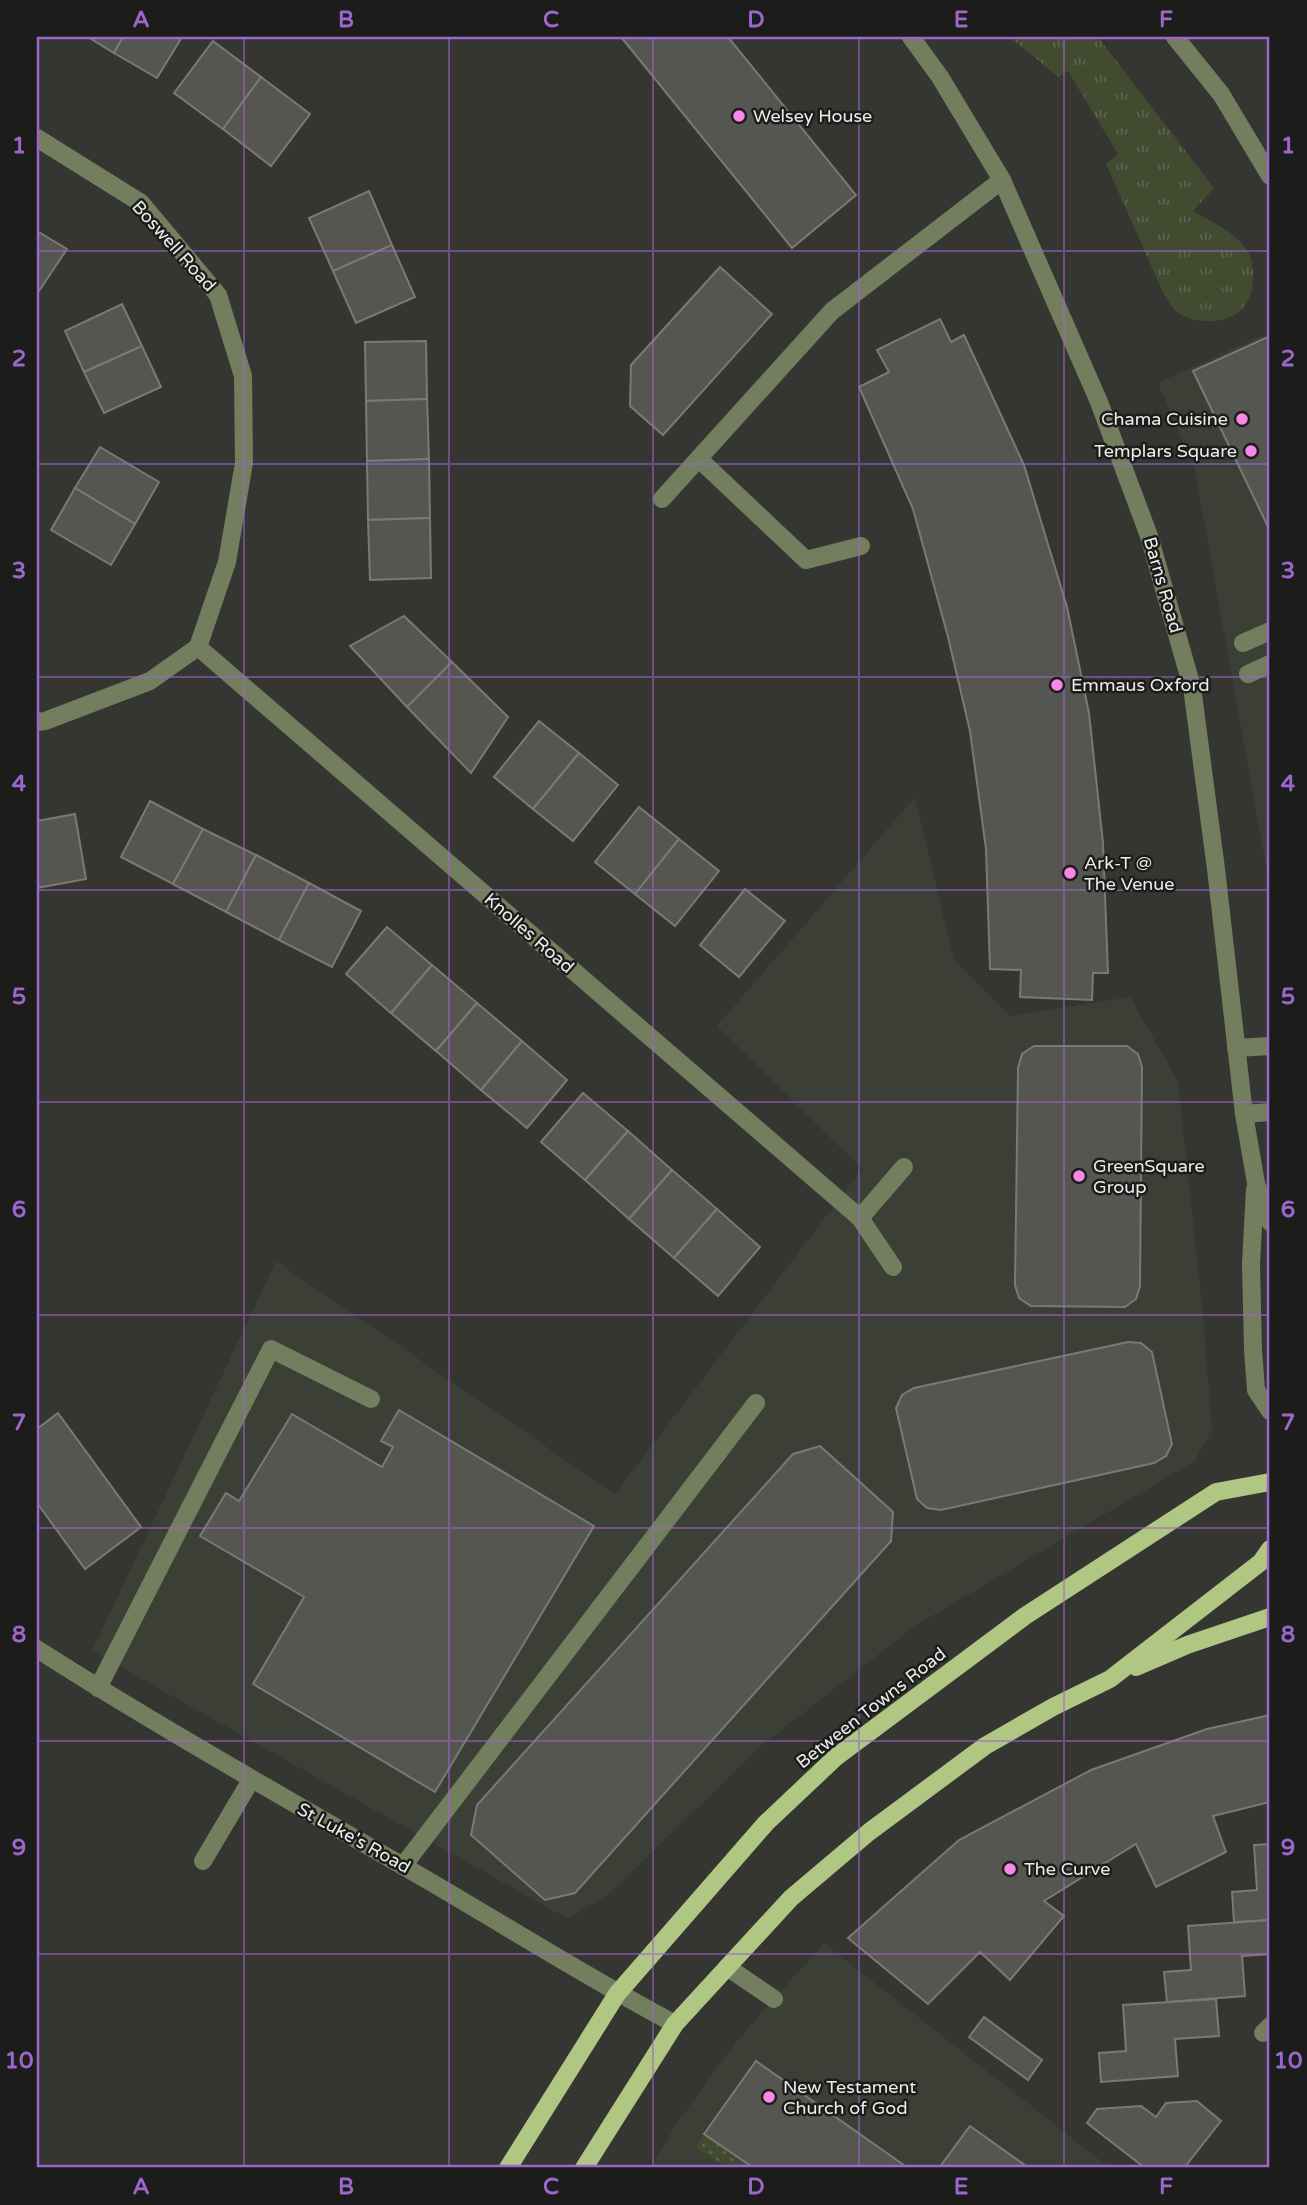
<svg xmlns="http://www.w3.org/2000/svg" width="1307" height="2205" viewBox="0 0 1307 2205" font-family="'Varela Round',sans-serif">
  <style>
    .built { fill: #3b3f35 }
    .grass { fill: url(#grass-tufts) }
    .garden { fill: url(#garden-dots) }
    .building { fill: #555652; stroke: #797a76; stroke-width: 2 }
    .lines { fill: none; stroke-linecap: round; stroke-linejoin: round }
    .minor { stroke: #737e5e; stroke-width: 18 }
    .major { stroke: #b0c683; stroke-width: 18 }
    .grid { fill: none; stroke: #9d66cc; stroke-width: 2; stroke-opacity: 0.55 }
    .poi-dot { fill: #fa87e8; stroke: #1c1d1b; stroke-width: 2.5 }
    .labels { text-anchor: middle; stroke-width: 5; stroke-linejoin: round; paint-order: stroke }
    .poi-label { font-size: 18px; fill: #ecedeb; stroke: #1c1d1b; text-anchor: start }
    .street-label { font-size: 18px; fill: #ecedeb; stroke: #1c1d1b }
    .neatline { fill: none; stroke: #9d66cc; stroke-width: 2.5 }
    .grid-label { font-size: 23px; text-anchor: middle; font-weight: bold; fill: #9d66cc }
  </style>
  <defs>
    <pattern id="grass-tufts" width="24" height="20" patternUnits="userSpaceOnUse" patternTransform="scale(1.75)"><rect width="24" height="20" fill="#424a30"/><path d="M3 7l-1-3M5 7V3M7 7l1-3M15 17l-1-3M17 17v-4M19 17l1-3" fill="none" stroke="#5d644e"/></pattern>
    <pattern id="garden-dots" width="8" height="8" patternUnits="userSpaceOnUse" patternTransform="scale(1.75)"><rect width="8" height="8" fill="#424a30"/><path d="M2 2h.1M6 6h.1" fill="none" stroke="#5d644e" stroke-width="1.8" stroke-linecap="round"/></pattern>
  </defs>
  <rect width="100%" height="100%" fill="#353632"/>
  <g class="built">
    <polygon points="1270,332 1270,889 1195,470 1158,383"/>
    <polygon points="915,797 954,960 1010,1016 1130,997 1178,1081 1202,1305 1212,1429 1195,1461 915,1626 761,1746 609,1894 568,1919 92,1651 276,1261 615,1494 862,1169 717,1026"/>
    <polygon points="824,1943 1110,2168 651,2168 675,2126 735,2043"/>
  </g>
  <path class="grass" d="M1010,37H1098L1214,188L1193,211C1211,222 1234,231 1246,249C1257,265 1256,296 1241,310C1226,325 1191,325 1175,310C1172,307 1169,301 1165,297L1106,164L1118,154L1068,71L1058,77Z"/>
  <polygon class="garden" points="704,2134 754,2168 727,2168 695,2147"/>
  <g class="building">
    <polygon points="88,37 123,37 114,53"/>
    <polygon points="123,37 182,37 157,78 114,53"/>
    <polygon points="621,37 728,37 856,195 792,248"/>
    <polygon points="213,41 261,77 223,129 174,93"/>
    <polygon points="261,77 310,114 271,166 223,129"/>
    <polygon points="369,191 392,245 333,271 309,218"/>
    <polygon points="37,231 67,249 37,294"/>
    <polygon points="392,245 415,297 356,323 333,271"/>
    <polygon points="720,267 772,314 663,435 630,406 631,365"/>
    <polygon points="122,304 142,346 84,372 65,331"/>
    <polygon points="940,319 951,342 964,335 1024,465 1067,607 1089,713 1103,843 1108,973 1093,973 1092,1000 1020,997 1021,970 990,969 986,849 970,731 948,637 913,509 859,387 889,372 877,350"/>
    <polygon points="1270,336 1270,531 1193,371"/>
    <polygon points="426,341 427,399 366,401 365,342"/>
    <polygon points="142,346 161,387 104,413 84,372"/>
    <polygon points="427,399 429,459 367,461 366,401"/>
    <polygon points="100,447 159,482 135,524 75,488"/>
    <polygon points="429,459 430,518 368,520 367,461"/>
    <polygon points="75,488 135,524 111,565 51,530"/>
    <polygon points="430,518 431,578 370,580 368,520"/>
    <polygon points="404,616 452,662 407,707 350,646"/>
    <polygon points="452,662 508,717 471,773 407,707"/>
    <polygon points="539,721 579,753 533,809 494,777"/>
    <polygon points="579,753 618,785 573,841 533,809"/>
    <polygon points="150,801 203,829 173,884 121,857"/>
    <polygon points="639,807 679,839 635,894 595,862"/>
    <polygon points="75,814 86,879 37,888 37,821"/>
    <polygon points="203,829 256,855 226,912 173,884"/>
    <polygon points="679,839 719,871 675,926 635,894"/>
    <polygon points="256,855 309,883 279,940 226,912"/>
    <polygon points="309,883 361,911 332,967 279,940"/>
    <polygon points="745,889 785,921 739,977 700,945"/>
    <polygon points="387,927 432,965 391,1013 346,974"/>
    <polygon points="432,965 477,1003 436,1051 391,1013"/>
    <polygon points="477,1003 522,1041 481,1090 436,1051"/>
    <polygon points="522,1041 567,1080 527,1128 481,1090"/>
    <polygon points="1034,1046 1127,1046 1138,1054 1142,1067 1140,1286 1136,1299 1125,1307 1031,1306 1019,1298 1015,1285 1018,1068 1022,1054"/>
    <polygon points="583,1093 628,1131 585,1180 541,1142"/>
    <polygon points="628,1131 672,1170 629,1219 585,1180"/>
    <polygon points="672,1170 717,1209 674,1258 629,1219"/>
    <polygon points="717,1209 760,1247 718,1296 674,1258"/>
    <polygon points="1128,1342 1141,1343 1152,1352 1172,1444 1166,1456 1154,1463 941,1510 927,1508 917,1499 896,1408 902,1395 914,1388"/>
    <polygon points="399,1410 594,1526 435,1792 253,1684 304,1597 200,1536 226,1493 239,1501 292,1414 382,1467 393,1447 381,1441"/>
    <polygon points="58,1413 141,1527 85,1569 37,1503 37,1429"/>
    <polygon points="820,1446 893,1512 891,1541 575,1893 545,1900 471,1835 477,1805 793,1454"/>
    <polygon points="1270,1715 1270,1802 1213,1816 1226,1852 1156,1887 1136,1844 1044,1901 1064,1916 1010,1980 980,1952 928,2004 848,1938 959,1840 1091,1770 1207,1729"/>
    <polygon points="1270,1844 1270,1920 1234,1922 1232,1892 1257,1890 1254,1845"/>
    <polygon points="1270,1920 1270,1954 1242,1956 1245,1996 1167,2002 1164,1972 1191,1970 1188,1926"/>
    <polygon points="1216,1999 1219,2036 1175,2039 1178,2076 1101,2082 1099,2053 1126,2051 1123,2005"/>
    <polygon points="984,2017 1042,2060 1028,2080 969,2037"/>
    <polygon points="756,2061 908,2168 754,2168 704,2134"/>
    <polygon points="1197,2101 1221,2121 1184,2168 1145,2168 1087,2123 1097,2109 1141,2106 1156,2117 1166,2103"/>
    <polygon points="970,2126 1029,2168 939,2168"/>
  </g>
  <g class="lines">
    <g class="minor">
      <polyline points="911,37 940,77 1002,180 1099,402 1149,536 1192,687 1216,869 1244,1114 1256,1183 1270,1222"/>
      <polyline points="1175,37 1221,94 1270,176"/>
      <polyline points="37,138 141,203 218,295 243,376 244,463 227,562 198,647"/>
      <polyline points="699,459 806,560 861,546"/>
      <polyline points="662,499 832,311 1002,180"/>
      <polyline points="1243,643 1270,631"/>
      <polyline points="198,647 860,1218 893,1267"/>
      <polyline points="1248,674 1270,664"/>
      <polyline points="37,722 45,721 150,681 198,647"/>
      <polyline points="1236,1048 1270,1046"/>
      <polyline points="1244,1114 1270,1112"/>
      <polyline points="1255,1189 1251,1264 1253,1349 1256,1390 1270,1411"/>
      <polyline points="860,1218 904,1167"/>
      <path d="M37,1649C156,1725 280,1795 403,1866C494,1918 582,1975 675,2024"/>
      <polyline points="98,1688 271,1349 371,1399"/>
      <polyline points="203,1861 251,1780"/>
      <polyline points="403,1866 756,1403"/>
      <polyline points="727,1967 774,1999"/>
      <polyline points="1263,2033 1270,2026"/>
    </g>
    <g class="major">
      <polyline points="1136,1667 1187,1645 1270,1617"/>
      <polyline points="508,2168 617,1994 766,1823 836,1757 1025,1616 1216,1492 1270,1482"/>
      <polyline points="584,2168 675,2024 791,1898 869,1832 985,1746 1053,1707 1110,1679 1261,1562 1270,1549"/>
    </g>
  </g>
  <path class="grid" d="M244,37V2168M449,37V2168M653,37V2168M859,37V2168M1064,37V2168M37,251H1270M37,464H1270M37,677H1270M37,890H1270M37,1102H1270M37,1315H1270M37,1528H1270M37,1741H1270M37,1954H1270"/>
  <g class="poi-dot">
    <circle cx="739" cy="116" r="7"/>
    <circle cx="1242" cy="419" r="7"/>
    <circle cx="1251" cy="451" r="7"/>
    <circle cx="1057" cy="685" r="7"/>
    <circle cx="1070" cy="873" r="7"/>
    <circle cx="1079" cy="1176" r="7"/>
    <circle cx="1010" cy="1869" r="7"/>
    <circle cx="769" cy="2097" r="7"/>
  </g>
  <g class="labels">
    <g class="poi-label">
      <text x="753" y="122">Welsey House</text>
      <text x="1228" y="425" text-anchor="end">Chama Cuisine</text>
      <text x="1237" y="457" text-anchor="end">Templars Square</text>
      <text x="1071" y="691">Emmaus Oxford</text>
      <text x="1084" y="869">Ark-T @<tspan x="1084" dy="21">The Venue</tspan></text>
      <text x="1093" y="1172">GreenSquare<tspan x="1093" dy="21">Group</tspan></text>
      <text x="1024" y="1875">The Curve</text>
      <text x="783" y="2093">New Testament<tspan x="783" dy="21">Church of God</tspan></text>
    </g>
    <g class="street-label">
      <text transform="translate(174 246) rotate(48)" y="6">Boswell Road</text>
      <text transform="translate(1163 585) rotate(74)" y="6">Barns Road</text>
      <text transform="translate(529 933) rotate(41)" y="6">Knolles Road</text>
      <text transform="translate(871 1708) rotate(-38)" y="6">Between Towns Road</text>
      <text transform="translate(354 1838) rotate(29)" y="6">St Luke's Road</text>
    </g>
  </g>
  <rect width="1307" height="2205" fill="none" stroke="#1c1d1b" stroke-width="77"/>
  <rect x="38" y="38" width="1230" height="2128" class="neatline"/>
  <g class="grid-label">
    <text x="141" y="27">A</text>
    <text x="346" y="27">B</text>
    <text x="551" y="27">C</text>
    <text x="756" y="27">D</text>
    <text x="961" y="27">E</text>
    <text x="1166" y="27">F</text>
    <text x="19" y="153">1</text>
    <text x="1288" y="153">1</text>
    <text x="19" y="366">2</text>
    <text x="1288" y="366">2</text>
    <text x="19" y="578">3</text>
    <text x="1288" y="578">3</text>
    <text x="19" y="791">4</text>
    <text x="1288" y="791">4</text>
    <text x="19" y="1004">5</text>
    <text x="1288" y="1004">5</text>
    <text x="19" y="1217">6</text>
    <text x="1288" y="1217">6</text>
    <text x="19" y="1430">7</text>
    <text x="1288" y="1430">7</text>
    <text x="19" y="1642">8</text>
    <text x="1288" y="1642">8</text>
    <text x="19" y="1855">9</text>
    <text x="1288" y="1855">9</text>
    <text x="19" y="2068">10</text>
    <text x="1288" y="2068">10</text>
    <text x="141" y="2194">A</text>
    <text x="346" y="2194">B</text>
    <text x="551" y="2194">C</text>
    <text x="756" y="2194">D</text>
    <text x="961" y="2194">E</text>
    <text x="1166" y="2194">F</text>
  </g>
</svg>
